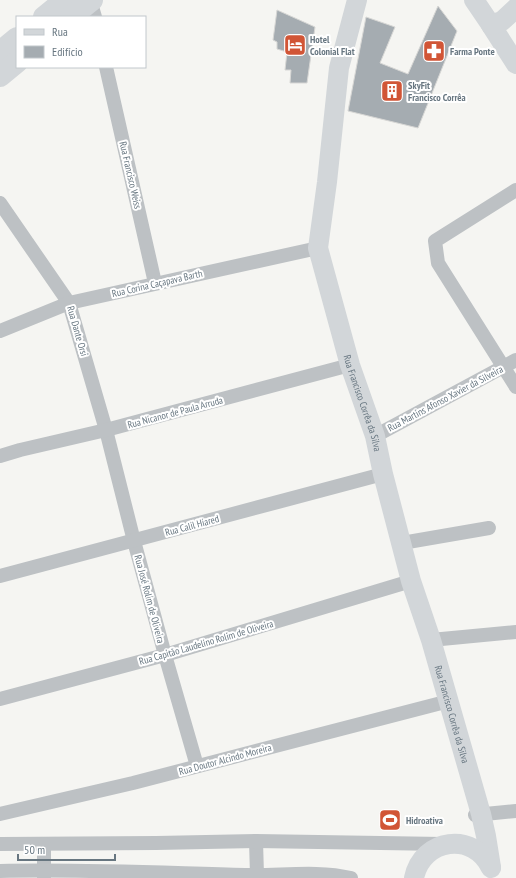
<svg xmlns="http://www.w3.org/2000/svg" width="516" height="878" viewBox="0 0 516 878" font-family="'PT Sans Narrow',sans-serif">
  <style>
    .building { fill: #a5acb1; stroke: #d7d7d5 }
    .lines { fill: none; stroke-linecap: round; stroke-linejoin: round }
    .minor { stroke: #bdc1c4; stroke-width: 14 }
    .secondary { stroke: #d2d6d9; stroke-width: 20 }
    .primary { stroke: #d2d6d9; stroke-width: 22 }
    .labels { text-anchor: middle; stroke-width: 4; stroke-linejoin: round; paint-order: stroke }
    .poi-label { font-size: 10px; font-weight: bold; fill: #677680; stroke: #fff; text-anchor: start }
    .street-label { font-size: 10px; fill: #677680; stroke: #fff }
  </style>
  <rect width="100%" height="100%" fill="#f5f5f2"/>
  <g class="building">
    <polygon points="438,6 457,31 418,128 348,111 366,17 395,27 380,63 408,74"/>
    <polygon points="277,10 315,27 307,83 290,83 291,70 285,70 287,52 277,49 277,42 273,40"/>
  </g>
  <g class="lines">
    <g class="minor">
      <polyline points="90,0 95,17"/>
      <polyline points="106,67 155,283"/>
      <polyline points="516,190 435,241 438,263 516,387"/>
      <polyline points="0,203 69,303 106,430 134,541 165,655 197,766"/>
      <polyline points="0,331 69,303 318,248"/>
      <polyline points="375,436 516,360"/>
      <polyline points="0,456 20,450 106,430 350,365"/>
      <polyline points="402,543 489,528"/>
      <polyline points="0,576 383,474"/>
      <polyline points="431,640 516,632"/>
      <polyline points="0,699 165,655 411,581"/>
      <polyline points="0,814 133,783 449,701"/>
      <polyline points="475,815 516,811"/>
      <polyline points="256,841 257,875"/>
      <polyline points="0,844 156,843 256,841 443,844"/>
      <path d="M0,871C82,869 164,873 245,875C280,876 317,870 351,878"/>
      <polyline points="44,878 44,844"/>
    </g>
    <g class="secondary">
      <path id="s1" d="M357,0L339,68L327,182L318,248L350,365L375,436L383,474L411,581L431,640L481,814L486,836L491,867"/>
      <polyline points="474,0 491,25 516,64"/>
      <polyline points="491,25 502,21 516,8"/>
      <path d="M414,878C422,838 474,831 491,868"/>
    </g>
    <g class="primary">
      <polyline points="44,17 65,0"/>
      <polyline points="71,17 92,0"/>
      <polyline points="0,52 17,38"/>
      <polyline points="0,76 17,62"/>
    </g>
  </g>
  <defs>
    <g id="hotel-square" transform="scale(1.15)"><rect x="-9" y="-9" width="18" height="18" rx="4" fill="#d15536" stroke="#fff"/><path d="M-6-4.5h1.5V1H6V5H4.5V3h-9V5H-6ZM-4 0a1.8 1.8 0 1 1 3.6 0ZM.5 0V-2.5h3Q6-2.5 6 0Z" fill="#fff"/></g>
    <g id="pharmacy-square" transform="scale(1.15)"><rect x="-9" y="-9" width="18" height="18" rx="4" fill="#d15536" stroke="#fff"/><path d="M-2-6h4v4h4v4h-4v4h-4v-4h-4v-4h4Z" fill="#fff"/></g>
    <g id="building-square" transform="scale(1.15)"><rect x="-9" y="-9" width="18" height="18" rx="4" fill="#d15536" stroke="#fff"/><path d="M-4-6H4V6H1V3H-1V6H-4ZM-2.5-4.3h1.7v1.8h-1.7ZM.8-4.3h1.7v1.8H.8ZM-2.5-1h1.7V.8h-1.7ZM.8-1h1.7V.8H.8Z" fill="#fff"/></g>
    <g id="stadium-square" transform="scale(1.15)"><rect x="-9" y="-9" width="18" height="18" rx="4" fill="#d15536" stroke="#fff"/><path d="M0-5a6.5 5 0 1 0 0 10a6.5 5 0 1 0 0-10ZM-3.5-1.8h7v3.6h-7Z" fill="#fff"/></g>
  </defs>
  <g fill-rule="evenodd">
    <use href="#hotel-square" x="295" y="45"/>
    <use href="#pharmacy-square" x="434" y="51"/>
    <use href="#building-square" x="392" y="91"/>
    <use href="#stadium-square" x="390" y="820"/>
  </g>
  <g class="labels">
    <g class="poi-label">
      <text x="310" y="43">Hotel<tspan x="310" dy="12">Colonial Flat</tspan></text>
      <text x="450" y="55">Farma Ponte</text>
      <text x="408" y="89">SkyFit<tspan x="408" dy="12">Francisco Corrêa</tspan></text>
      <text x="406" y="824">Hidroativa</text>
    </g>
    <g class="street-label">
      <text transform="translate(131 175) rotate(77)" y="4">Rua Francisco Weiss</text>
      <text transform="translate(157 283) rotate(-13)" y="4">Rua Corina Caçapava Barth</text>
      <text transform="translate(78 331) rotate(74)" y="4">Rua Dante Orsi</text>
      <text transform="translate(445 398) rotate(-28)" y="4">Rua Martins Afonso Xavier da Silveira</text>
      <text dy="4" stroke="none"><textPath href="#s1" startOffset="413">Rua Francisco Corrêa da Silva</textPath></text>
      <text transform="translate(175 412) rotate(-15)" y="4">Rua Nicanor de Paula Arruda</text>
      <text transform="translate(192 525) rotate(-15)" y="4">Rua Calil Hiared</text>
      <text transform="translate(150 599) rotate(75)" y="4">Rua José Rolim de Oliveira</text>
      <text transform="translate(206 642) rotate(-16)" y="4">Rua Capitão Laudelino Rolim de Oliveira</text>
      <text dy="4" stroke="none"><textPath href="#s1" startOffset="737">Rua Francisco Corrêa da Silva</textPath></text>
      <text transform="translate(225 759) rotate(-15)" y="4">Rua Doutor Alcindo Moreira</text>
    </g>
  </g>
  <rect x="16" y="16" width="130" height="52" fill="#ffffff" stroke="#c2c8cc"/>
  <rect x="24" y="29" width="20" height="6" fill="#d2d6d9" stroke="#c2c8cc"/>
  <text x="52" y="36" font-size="12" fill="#677680">Rua</text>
  <rect x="24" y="46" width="20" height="12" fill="#a5acb1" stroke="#c2c8cc"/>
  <text x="52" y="56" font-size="12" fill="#677680">Edifício</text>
  <path d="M18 854v6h97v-6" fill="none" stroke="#677680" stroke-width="2"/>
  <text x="24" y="854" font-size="12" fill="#677680" stroke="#ffffff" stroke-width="3" paint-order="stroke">50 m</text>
</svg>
